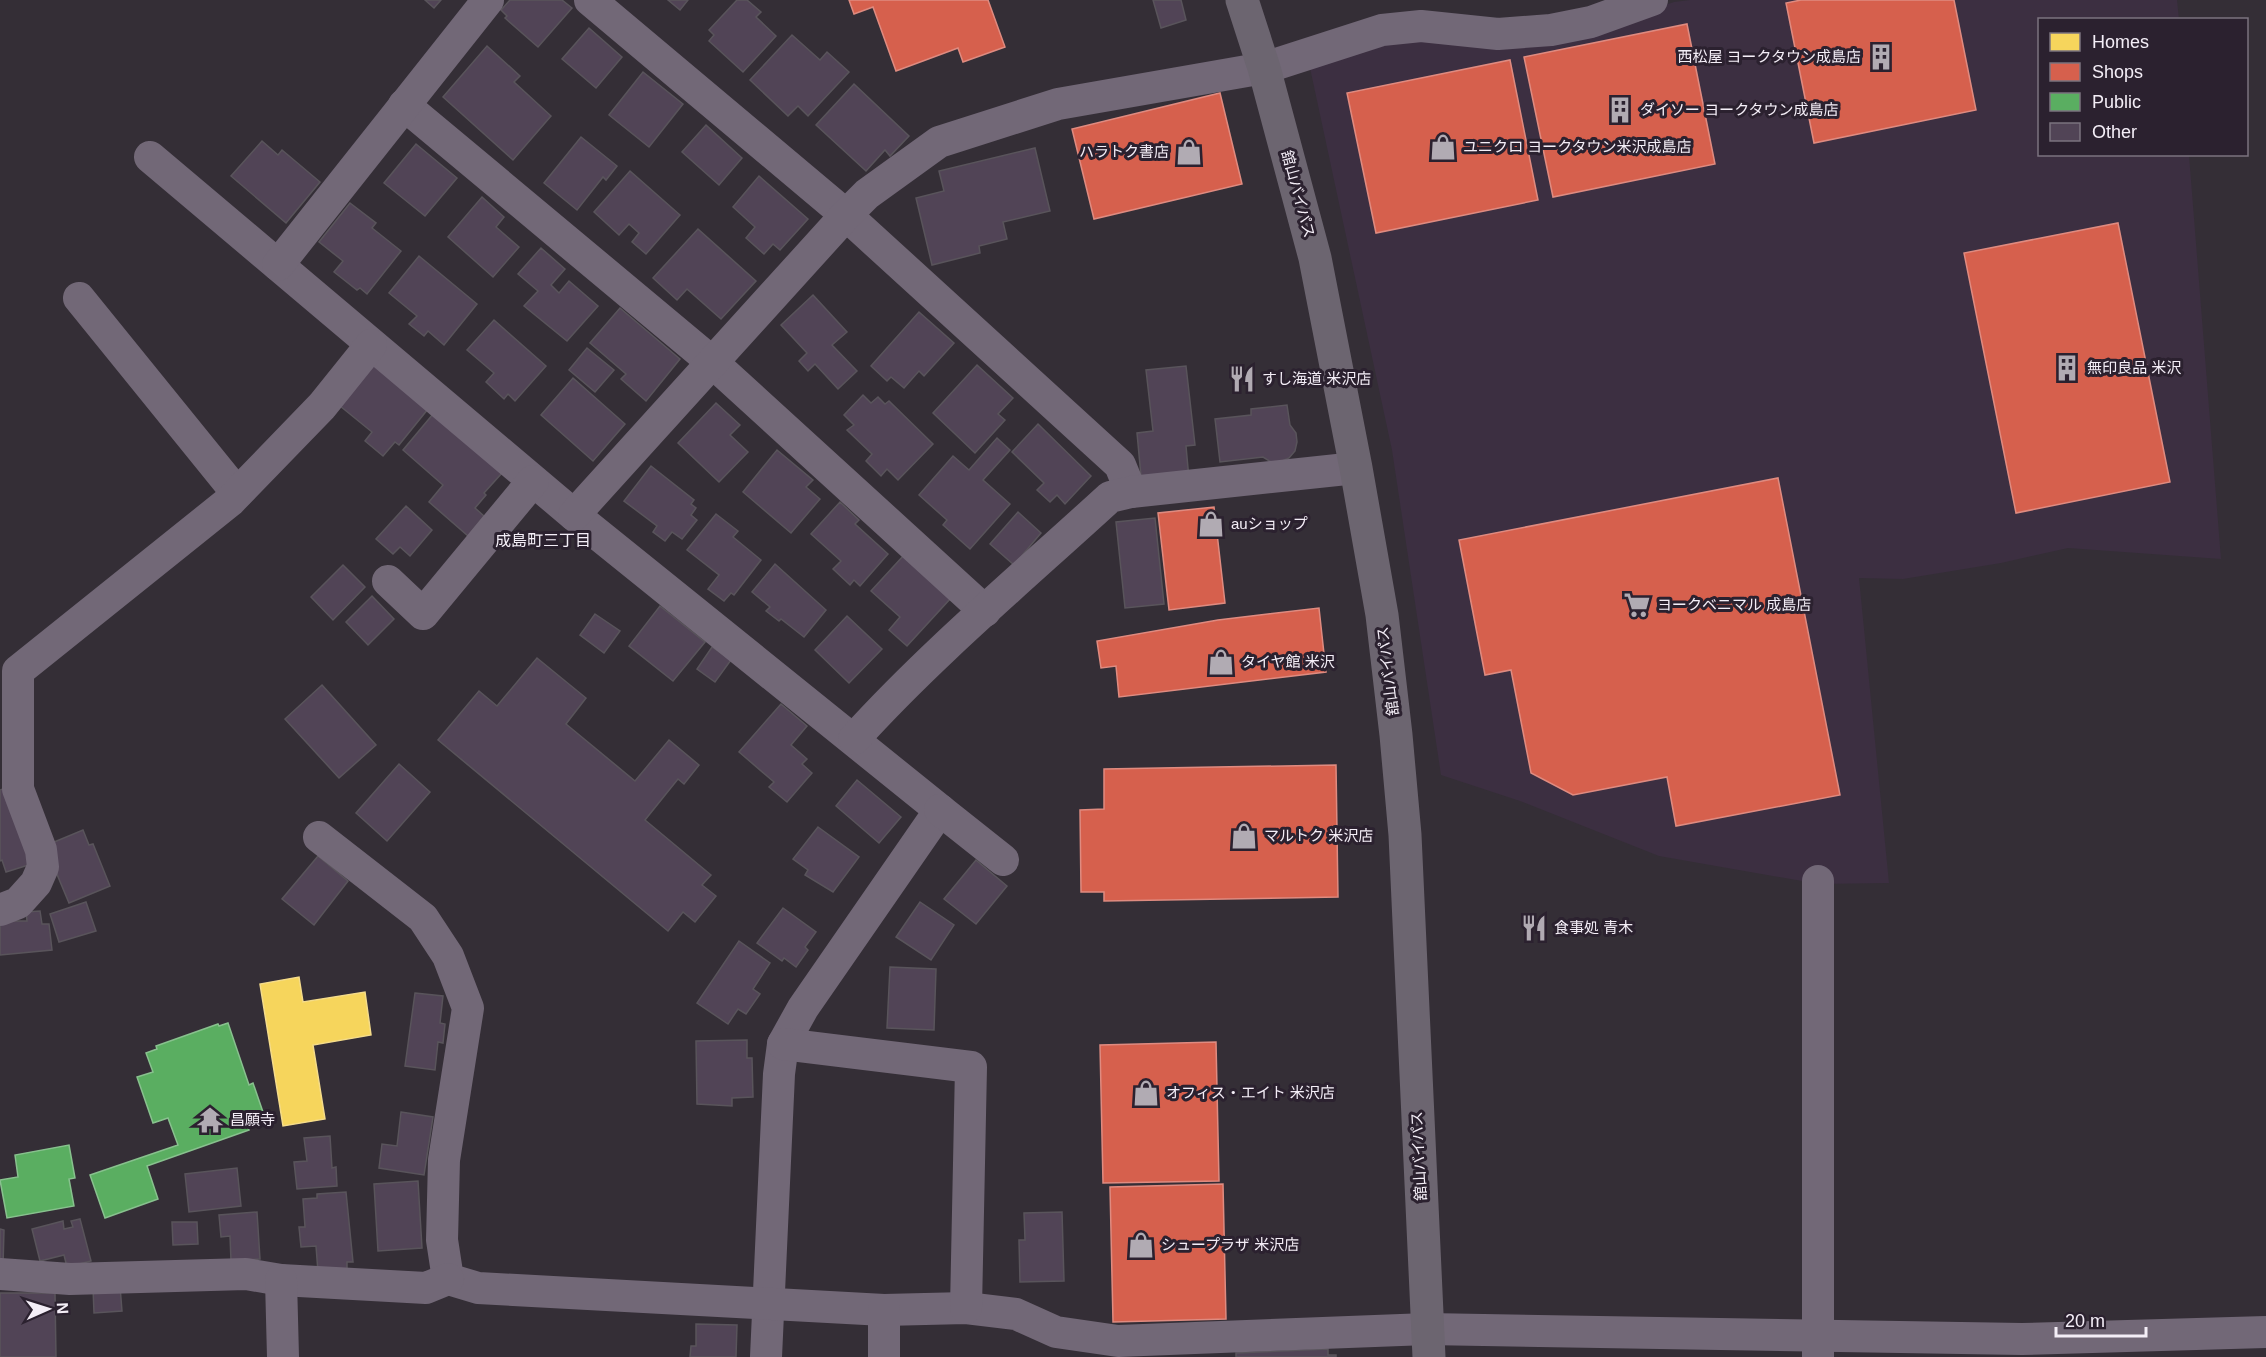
<svg xmlns="http://www.w3.org/2000/svg" width="2266" height="1357" viewBox="0 0 2266 1357" font-family="Helvetica,'Noto Sans JP',sans-serif">
  <style>
    .built { fill: #3c2f41 }
    .homes { fill: #f6d55c; stroke: #f5dc8a; stroke-width: 1.5 }
    .shops { fill: #d6604d; stroke: #df8b80; stroke-width: 1.5 }
    .public { fill: #5aae61; stroke: #88c18e; stroke-width: 1.5 }
    .building { fill: #514456; stroke: #59545b; stroke-width: 1.5 }
    .lines { fill: none; stroke-linecap: round; stroke-linejoin: round }
    .street { stroke: #726877; stroke-width: 32 }
    .highway { stroke: #6c6570; stroke-width: 33 }
    .labels { text-anchor: middle; stroke-width: 6; stroke-linejoin: round; paint-order: stroke }
    .poi-label { font-size: 15px; fill: #f4eef7; stroke: #2b212f; text-anchor: start }
    .street-label { font-size: 15px; fill: #f4eef7; stroke: #2b212f }
    .neighbourhood-label { font-size: 16px; fill: #f4eef7; stroke: #2b212f }
  </style>
  <rect width="100%" height="100%" fill="#342e36"/>
  <polygon class="built" points="1690,0 2177,0 2179,19 2040,20 2040,154 2189,155 2221,559 2068,548 2001,563 1903,579 1859,578 1889,883 1819,884 1659,856 1520,801 1441,775 1392,450 1310,68 1379,39 1592,30 1674,2"/>
  <polygon class="homes" points="299,977 303,1002 365,992 371,1035 313,1045 325,1119 283,1126 260,984"/>
  <g class="shops">
    <polygon points="849,0 988,0 1005,47 963,62 958,48 896,71 873,7 854,14"/>
    <polygon points="1801,0 1954,0 1976,110 1814,143 1786,3"/>
    <polygon points="1687,24 1715,164 1553,197 1524,57"/>
    <polygon points="1510,60 1538,200 1376,233 1347,93"/>
    <polygon points="1220,93 1242,184 1094,219 1072,129"/>
    <polygon points="2118,223 2170,482 2016,513 1964,253"/>
    <polygon points="1778,478 1840,795 1676,826 1667,777 1573,795 1531,773 1511,670 1485,675 1459,540"/>
    <polygon points="1214,507 1225,603 1169,610 1158,513"/>
    <polygon points="1319,608 1326,672 1119,697 1116,666 1101,668 1097,641 1218,620"/>
    <polygon points="1336,765 1338,897 1104,901 1104,892 1081,892 1080,810 1104,809 1104,769"/>
    <polygon points="1216,1042 1219,1181 1103,1183 1100,1045"/>
    <polygon points="1223,1184 1226,1319 1113,1322 1110,1187"/>
  </g>
  <g class="public">
    <polygon points="228,1023 249,1085 253,1083 264,1115 246,1121 249,1130 147,1166 158,1199 105,1218 90,1175 178,1145 168,1118 153,1123 137,1077 153,1072 146,1053 157,1049 156,1046 218,1024 219,1026"/>
    <polygon points="69,1145 75,1178 69,1179 74,1206 7,1218 0,1180 18,1177 15,1155"/>
  </g>
  <g class="building">
    <polygon points="425,0 441,0 434,8"/>
    <polygon points="510,0 562,0 572,8 538,47 505,18 507,16 501,10"/>
    <polygon points="668,0 688,0 680,10"/>
    <polygon points="737,0 747,0 761,12 756,17 776,36 743,72 709,41 714,35 709,30"/>
    <polygon points="1153,0 1181,0 1186,20 1161,28"/>
    <polygon points="589,28 622,57 596,88 562,59"/>
    <polygon points="792,35 820,60 827,52 849,72 808,116 798,106 788,116 750,80"/>
    <polygon points="487,46 520,76 514,82 551,116 513,160 443,97"/>
    <polygon points="643,72 683,104 649,147 609,115"/>
    <polygon points="854,84 909,136 890,156 885,150 866,171 816,125"/>
    <polygon points="706,125 742,158 719,185 682,152"/>
    <polygon points="581,137 617,166 606,180 603,177 577,210 544,183"/>
    <polygon points="262,141 278,155 282,150 320,182 286,223 231,176"/>
    <polygon points="416,144 457,178 425,216 384,183"/>
    <polygon points="1035,148 1050,211 1003,222 1007,239 979,246 980,253 932,265 916,198 944,191 939,171"/>
    <polygon points="630,171 680,215 646,254 632,242 639,233 629,224 619,235 594,212"/>
    <polygon points="759,176 808,219 780,250 773,244 764,254 746,238 755,227 733,207"/>
    <polygon points="482,197 504,217 496,227 519,247 493,277 448,237"/>
    <polygon points="350,203 376,223 372,228 401,251 367,294 360,288 357,290 334,272 343,261 319,242"/>
    <polygon points="698,229 756,281 721,319 687,289 677,300 653,278"/>
    <polygon points="541,248 565,269 551,285 559,293 569,281 598,306 567,341 524,306 538,291 518,274"/>
    <polygon points="419,256 477,304 444,345 428,331 424,336 409,324 417,316 389,293"/>
    <polygon points="813,295 847,332 832,345 857,371 838,389 815,364 808,371 799,361 807,353 781,325"/>
    <polygon points="620,308 680,359 646,401 621,379 626,374 590,343"/>
    <polygon points="919,312 954,343 924,376 919,371 904,388 891,377 887,381 871,366"/>
    <polygon points="494,320 546,366 515,401 508,394 504,399 486,382 494,373 467,350"/>
    <polygon points="587,348 614,370 595,392 569,370"/>
    <polygon points="374,364 428,409 399,445 395,442 383,456 365,441 372,432 340,406"/>
    <polygon points="977,365 1013,398 998,414 1005,420 975,453 933,413"/>
    <polygon points="1186,366 1195,445 1186,446 1189,479 1141,476 1137,433 1153,431 1146,370"/>
    <polygon points="573,378 625,424 593,461 541,415"/>
    <polygon points="863,395 871,403 878,397 885,404 889,401 933,444 898,480 887,469 881,476 866,461 872,454 847,430 854,425 844,415"/>
    <polygon points="716,403 740,425 730,435 748,452 719,482 678,443"/>
    <polygon points="1287,405 1290,425 1296,433 1297,442 1295,451 1289,458 1280,462 1271,462 1263,457 1220,462 1215,419 1251,415 1251,409"/>
    <polygon points="433,414 502,473 484,493 486,495 475,508 484,516 468,536 429,502 443,485 403,450"/>
    <polygon points="1038,424 1091,476 1065,504 1057,495 1050,502 1037,490 1044,483 1012,452"/>
    <polygon points="997,438 1010,450 983,480 1010,504 970,549 943,525 947,520 919,495 953,456 969,470"/>
    <polygon points="777,450 813,480 806,487 820,499 791,533 743,492"/>
    <polygon points="651,466 694,500 691,504 696,508 691,515 697,520 682,539 672,532 665,541 653,532 657,526 624,501"/>
    <polygon points="840,502 859,520 855,524 888,554 860,586 854,580 850,585 833,569 841,561 811,534"/>
    <polygon points="406,506 432,530 410,556 400,547 393,554 376,539"/>
    <polygon points="1018,512 1041,533 1014,565 990,544"/>
    <polygon points="716,514 738,531 733,537 761,560 734,595 731,593 724,601 708,589 719,575 687,550"/>
    <polygon points="1155,518 1164,604 1125,608 1116,522"/>
    <polygon points="904,555 951,598 907,646 889,630 900,617 871,591"/>
    <polygon points="775,564 826,610 804,637 781,619 779,621 766,611 770,607 752,592"/>
    <polygon points="343,565 365,587 333,620 311,597"/>
    <polygon points="372,596 394,619 368,645 346,622"/>
    <polygon points="660,606 705,642 673,681 629,646"/>
    <polygon points="595,614 620,631 604,653 580,635"/>
    <polygon points="847,616 882,649 849,683 815,650"/>
    <polygon points="712,647 731,660 715,682 697,669"/>
    <polygon points="537,658 586,698 566,724 635,781 669,740 699,765 684,784 678,779 645,820 711,875 702,885 716,896 695,922 683,912 668,931 438,740 479,691 497,706"/>
    <polygon points="322,685 376,745 339,778 285,719"/>
    <polygon points="781,704 807,726 791,745 807,759 802,764 812,773 787,802 769,787 774,782 739,752"/>
    <polygon points="399,764 430,792 387,841 356,813"/>
    <polygon points="857,780 901,817 879,843 836,806"/>
    <polygon points="6,788 38,862 6,872 2,860 0,861 0,790"/>
    <polygon points="818,827 859,857 833,892 805,875 808,870 793,859"/>
    <polygon points="83,830 89,845 93,844 110,886 69,903 51,860 47,845"/>
    <polygon points="318,856 348,881 314,925 282,899"/>
    <polygon points="976,860 1007,886 976,924 944,899"/>
    <polygon points="86,902 96,931 59,942 50,914"/>
    <polygon points="920,902 954,925 931,960 896,937"/>
    <polygon points="783,908 816,932 805,947 808,950 796,967 784,958 782,961 757,943"/>
    <polygon points="40,911 42,924 49,924 52,950 0,955 0,921 27,921 26,912"/>
    <polygon points="739,941 770,963 753,989 760,994 746,1014 738,1009 728,1024 697,1003"/>
    <polygon points="890,967 936,969 934,1030 887,1028"/>
    <polygon points="415,993 443,996 440,1023 445,1024 443,1043 438,1042 435,1070 405,1066"/>
    <polygon points="747,1040 747,1058 752,1058 753,1097 732,1098 732,1106 697,1104 696,1041"/>
    <polygon points="401,1112 433,1117 424,1175 379,1168 382,1144 397,1146"/>
    <polygon points="330,1136 332,1168 336,1167 337,1186 297,1189 294,1162 307,1161 304,1138"/>
    <polygon points="237,1168 241,1206 189,1212 185,1174"/>
    <polygon points="418,1181 422,1248 378,1251 374,1184"/>
    <polygon points="346,1192 353,1262 347,1262 347,1271 318,1272 316,1246 301,1247 299,1227 305,1227 303,1199 317,1198 317,1194"/>
    <polygon points="257,1212 260,1259 231,1261 230,1236 221,1237 219,1215"/>
    <polygon points="1062,1212 1064,1281 1020,1282 1019,1240 1025,1240 1024,1213"/>
    <polygon points="80,1219 91,1261 67,1267 64,1255 40,1261 32,1229 63,1221 64,1229 73,1227 71,1221"/>
    <polygon points="172,1222 197,1222 198,1244 173,1245"/>
    <polygon points="0,1229 4,1230 3,1266 0,1266"/>
    <polygon points="120,1286 122,1311 94,1313 93,1288"/>
    <polygon points="0,1293 55,1293 56,1357 0,1357"/>
    <polygon points="696,1324 737,1325 736,1357 690,1357 691,1346 696,1346"/>
    <polygon points="1328,1349 1328,1355 1336,1355 1336,1357 1236,1357 1236,1353"/>
  </g>
  <g class="lines">
    <g class="street">
      <polyline points="590,0 846,215 1120,465 1131,492"/>
      <polyline points="404,105 712,362 985,611"/>
      <polyline points="150,157 574,515 940,810 803,1008 783,1044 779,1074 766,1357"/>
      <polyline points="278,265 488,0"/>
      <polyline points="79,298 237,493"/>
      <polyline points="574,515 846,215 867,194 939,142 1058,104 1264,68 1382,30 1421,26 1498,34 1551,30 1591,22 1652,0"/>
      <polyline points="388,581 423,614 533,481"/>
      <path d="M854,739C931,654 1025,575 1110,497L1131,492L1356,468"/>
      <polyline points="940,810 1003,860"/>
      <polyline points="319,837 423,918 448,956 468,1008 444,1160 442,1240 448,1279 478,1288 884,1310 966,1308 1016,1314 1056,1332 1118,1341 1427,1329 2022,1339 2266,1332"/>
      <polyline points="1818,881 1818,1357"/>
      <polyline points="0,910 18,903 36,883 43,867 41,850 18,789 18,671 230,501 322,406 371,345"/>
      <polyline points="783,1044 971,1067 966,1308"/>
      <polyline points="0,1274 70,1279 246,1274 281,1280 426,1288 448,1279"/>
      <polyline points="281,1280 283,1357"/>
      <polyline points="884,1310 884,1357"/>
    </g>
    <polyline class="highway" points="1242,0 1264,68 1315,258 1356,468 1382,615 1396,735 1405,835 1429,1357"/>
  </g>
  <defs>
    <g id="building-bare" transform="scale(2.07)"><path d="M-4-6H4V6H1V3H-1V6H-4ZM-2.5-4.3h1.7v1.8h-1.7ZM.8-4.3h1.7v1.8H.8ZM-2.5-1h1.7V.8h-1.7ZM.8-1h1.7V.8H.8Z" fill="#b1abb3" stroke="#2b212f" stroke-width="2.5" paint-order="stroke"/></g>
    <g id="shop-bare" transform="scale(2.07)"><path d="M-5-2.5h2.3a2.7 3.5 0 0 1 5.4 0H5L5.5 6h-11ZM-1.5-2.5h3a1.5 2.3 0 0 0-3 0Z" fill="#b1abb3" stroke="#2b212f" stroke-width="2.5" paint-order="stroke"/></g>
    <g id="restaurant-bare" transform="scale(2.07)"><path d="M-5-6h1v4h1v-4h1v4h1v-4h1v5L-1.5 .5V6h-2V.5L-5-1ZM5-6V6H3V1.5H1.5Q1.5-4 5-6Z" fill="#b1abb3" stroke="#2b212f" stroke-width="2.5" paint-order="stroke"/></g>
    <g id="supermarket-bare" transform="scale(2.07)"><path d="M-6-5.5h2.5l.6 2H6L4.5 2H-2.5L-4.4-4H-6ZM-1.5 3.2a1.3 1.3 0 1 0 .1 0ZM3 3.2a1.3 1.3 0 1 0 .1 0Z" fill="#b1abb3" stroke="#2b212f" stroke-width="2.5" paint-order="stroke"/></g>
    <g id="temple-bare" transform="scale(2.07)"><path d="M0-6L5-2H3V0L6.5 2.5H4V6H1.5V3h-3V6H-4V2.5H-6.5L-3 0V-2H-5Z" fill="#b1abb3" stroke="#2b212f" stroke-width="2.5" paint-order="stroke"/></g>
  </defs>
  <g fill-rule="evenodd">
    <use href="#building-bare" x="1881" y="57"/>
    <use href="#building-bare" x="1620" y="110"/>
    <use href="#shop-bare" x="1443" y="147"/>
    <use href="#shop-bare" x="1189" y="152"/>
    <use href="#building-bare" x="2067" y="368"/>
    <use href="#restaurant-bare" x="1242" y="379"/>
    <use href="#shop-bare" x="1211" y="524"/>
    <use href="#supermarket-bare" x="1637" y="605"/>
    <use href="#shop-bare" x="1221" y="662"/>
    <use href="#shop-bare" x="1244" y="836"/>
    <use href="#restaurant-bare" x="1534" y="928"/>
    <use href="#shop-bare" x="1146" y="1093"/>
    <use href="#temple-bare" x="210" y="1120"/>
    <use href="#shop-bare" x="1141" y="1245"/>
  </g>
  <g class="labels">
    <g class="poi-label">
      <text x="1861" y="62" text-anchor="end">西松屋 ヨークタウン成島店</text>
      <text x="1640" y="115">ダイソー ヨークタウン成島店</text>
      <text x="1463" y="152">ユニクロ ヨークタウン米沢成島店</text>
      <text x="1169" y="157" text-anchor="end">ハラトク書店</text>
      <text x="2087" y="373">無印良品 米沢</text>
      <text x="1262" y="384">すし海道 米沢店</text>
      <text x="1231" y="529">auショップ</text>
      <text x="1657" y="610">ヨークベニマル 成島店</text>
      <text x="1241" y="667">タイヤ館 米沢</text>
      <text x="1264" y="841">マルトク 米沢店</text>
      <text x="1554" y="933">食事処 青木</text>
      <text x="1166" y="1098">オフィス・エイト 米沢店</text>
      <text x="230" y="1125">昌願寺</text>
      <text x="1161" y="1250">シュープラザ 米沢店</text>
    </g>
    <g class="street-label">
      <text transform="translate(1298 194) rotate(75)" y="5">舘山バイパス</text>
      <text transform="translate(1388 671) rotate(-97)" y="5">舘山バイパス</text>
      <text transform="translate(1419 1156) rotate(-93)" y="5">舘山バイパス</text>
    </g>
    <g class="neighbourhood-label">
      <text x="543" y="546">成島町三丁目</text>
    </g>
  </g>
  <rect x="2038" y="18" width="210" height="138" fill="#2b212f" stroke="#7b737f" stroke-width="1.5"/>
  <rect x="2050" y="33" width="30" height="18" fill="#f6d55c" stroke="#7b737f" stroke-width="1.5"/>
  <text x="2092" y="48" font-size="18" fill="#f4eef7">Homes</text>
  <rect x="2050" y="63" width="30" height="18" fill="#d6604d" stroke="#7b737f" stroke-width="1.5"/>
  <text x="2092" y="78" font-size="18" fill="#f4eef7">Shops</text>
  <rect x="2050" y="93" width="30" height="18" fill="#5aae61" stroke="#7b737f" stroke-width="1.5"/>
  <text x="2092" y="108" font-size="18" fill="#f4eef7">Public</text>
  <rect x="2050" y="123" width="30" height="18" fill="#514456" stroke="#7b737f" stroke-width="1.5"/>
  <text x="2092" y="138" font-size="18" fill="#f4eef7">Other</text>
  <g transform="translate(48 1309) rotate(87)" stroke="#2b212f" stroke-width="4.5" paint-order="stroke">
  <path d="M0-4.5L10 22L0 15L-10 22Z" fill="#f4eef7"/>
  <text y="-9" font-size="16" font-weight="bold" text-anchor="middle" fill="#f4eef7">N</text>
  </g>
  <path d="M2056 1327v9h90v-9" fill="none" stroke="#f4eef7" stroke-width="3"/>
  <text x="2065" y="1327" font-size="18" fill="#f4eef7" stroke="#2b212f" stroke-width="4.5" paint-order="stroke">20 m</text>
</svg>
